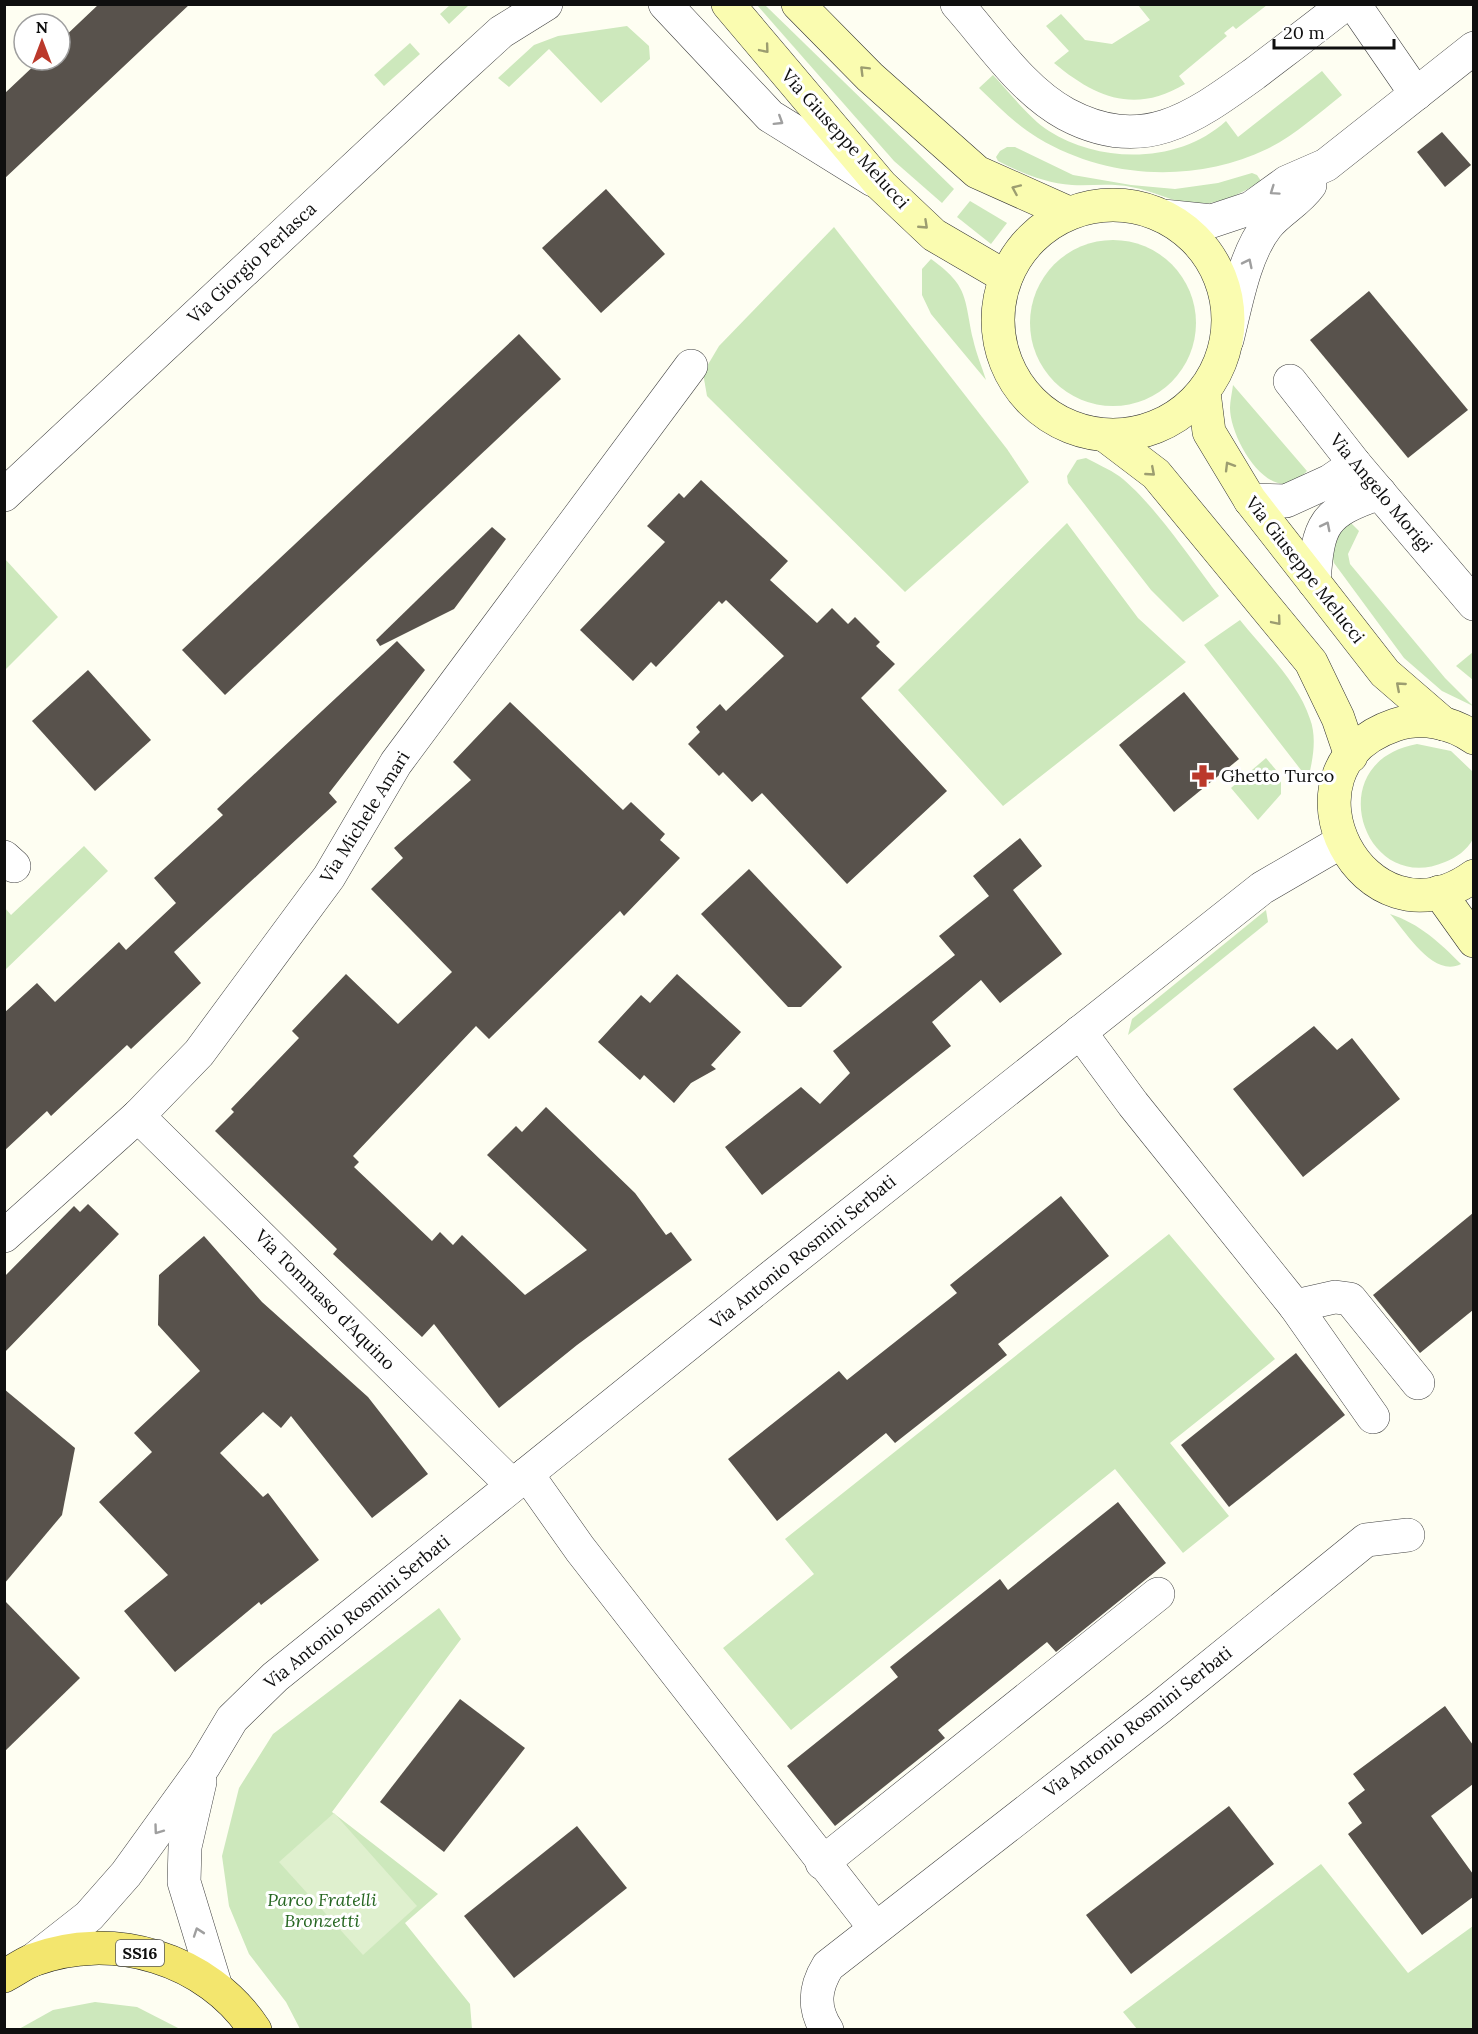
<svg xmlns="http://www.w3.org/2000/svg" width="1478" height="2034" viewBox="0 0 1478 2034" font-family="Lora,serif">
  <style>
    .green { fill: #cde8bc }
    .pitch { fill: #dff0ce }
    .building { fill: #58524c }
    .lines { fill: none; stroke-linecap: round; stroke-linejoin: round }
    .minor-casing { stroke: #424242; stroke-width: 34 }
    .tertiary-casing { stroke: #424242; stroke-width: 34 }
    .secondary-casing { stroke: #313131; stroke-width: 34 }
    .primary-casing { stroke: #202020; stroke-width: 34 }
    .minor { stroke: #fff; stroke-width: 33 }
    .tertiary { stroke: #fff; stroke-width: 33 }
    .secondary { stroke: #fafcb0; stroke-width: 33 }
    .primary { stroke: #f3e66e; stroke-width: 33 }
    .oneway { stroke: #9c9d70 }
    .oneway2 { stroke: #9f9f9f }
    .labels { text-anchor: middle; stroke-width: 6; stroke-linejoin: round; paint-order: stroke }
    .shield { fill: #fff; stroke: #575757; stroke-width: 1.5 }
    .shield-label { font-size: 16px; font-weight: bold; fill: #0f0f0f }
    .street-label { font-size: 18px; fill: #0f0f0f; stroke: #fff }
    .poi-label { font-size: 18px; fill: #0f0f0f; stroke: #fff; text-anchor: start }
    .park-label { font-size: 18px; font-style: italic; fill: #266621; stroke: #fff }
  </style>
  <rect width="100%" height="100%" fill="#fefef2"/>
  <g class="green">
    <polygon points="450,5 450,4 469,5 449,24 440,14"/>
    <polygon points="757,5 765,5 954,189 942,203 894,161"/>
    <path d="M1138,5H1267L1236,29L1233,26L1224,33L1227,36L1179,76L1185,84C1135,114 1096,98 1054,63L1069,51L1046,26L1061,14L1085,40L1112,44L1150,20Z"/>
    <polygon points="627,26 649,46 650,59 601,103 549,49 509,87 498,78 534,45 558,36"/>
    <polygon points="410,43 420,54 384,86 374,75"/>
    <path d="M1322,71L1342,95C1319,113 1294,136 1267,149C1195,183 1108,180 1038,138C1016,125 998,106 979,88L993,75C1009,92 1030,119 1049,131C1101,164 1179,164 1226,121L1238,137Z"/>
    <path d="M1007,147H1015L1073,175L1131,185L1175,189L1218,183L1252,173L1257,175L1261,181C1242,193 1225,202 1202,204C1177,205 1155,191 1131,187C1112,183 1091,186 1072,185C1046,183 1021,173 998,161L996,157L1000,151Z"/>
    <polygon points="970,201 1007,223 991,244 957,217"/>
    <polygon points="834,227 1007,449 1029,482 905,592 707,396 703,373 719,346"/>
    <circle cx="1113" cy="323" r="83"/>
    <path d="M931,259C969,286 964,298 973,339C976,353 982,367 986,380L931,314L922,295V269Z"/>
    <path d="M1233,385L1307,471C1301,477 1293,485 1283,484C1256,482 1230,433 1230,408C1230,401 1232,393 1233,385Z"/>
    <path d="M1086,458C1097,464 1109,469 1119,476C1153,502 1192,561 1219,596L1183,622L1151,590L1068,483L1067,476L1077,460Z"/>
    <polygon points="1067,523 1138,618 1186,662 1003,806 898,690"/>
    <polygon points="1351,523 1359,531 1348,554 1350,564 1445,678 1473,706 1442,691 1404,658 1334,563 1331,553 1335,532"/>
    <polygon points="5,559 58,617 5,670"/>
    <path d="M1240,620C1264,650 1298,682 1310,719C1317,737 1313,760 1308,779L1204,645Z"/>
    <polygon points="1473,652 1473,680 1456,666"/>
    <path d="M1417,744L1451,751L1473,772V839C1467,850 1456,858 1445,862C1364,897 1318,762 1417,744Z"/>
    <polygon points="1266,758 1281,776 1281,794 1258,820 1231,788"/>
    <polygon points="84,846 108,871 5,970 5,908 11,915"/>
    <polygon points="1266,910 1268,922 1128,1035 1132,1019"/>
    <path d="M1390,914C1420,924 1439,942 1461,964C1433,978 1407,933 1390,914Z"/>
    <polygon points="1169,1234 1275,1359 1170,1443 1229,1516 1183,1553 1115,1469 791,1730 723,1648 814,1574 785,1539"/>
    <polygon points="439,1608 461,1639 332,1812 438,1894 405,1923 470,2004 472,2029 300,2029 286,2002 249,1954 229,1906 222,1856 239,1788 273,1734"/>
    <polygon points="1321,1864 1408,1973 1473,1926 1473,2029 1137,2029 1123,2012"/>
    <polygon points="95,2002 137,2007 180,2029 19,2029 53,2010"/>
  </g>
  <polygon class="pitch" points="334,1813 417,1906 363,1955 279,1862"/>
  <g class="building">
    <polygon points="99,4 190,4 4,179 4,94 40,60 60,60 60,41"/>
    <polygon points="1442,132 1471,165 1445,187 1417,152"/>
    <polygon points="606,189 665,254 601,313 542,248"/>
    <polygon points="1369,291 1468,410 1408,458 1310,340"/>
    <polygon points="519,334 561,379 225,695 182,650"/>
    <polygon points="701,480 788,561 770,580 817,623 832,608 848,624 855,617 880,642 876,646 895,664 861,698 947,791 847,884 762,793 752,802 723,772 719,776 688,744 700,732 696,727 720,704 726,711 784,656 726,600 722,604 719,601 656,667 651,662 633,681 580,630 665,542 647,526 679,493 684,498"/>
    <polygon points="492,527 506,539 454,609 380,646 376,640"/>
    <polygon points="397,641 425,670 329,793 337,802 174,952 201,983 131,1049 127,1045 51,1116 47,1111 4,1151 4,1013 37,983 55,1002 119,942 126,950 176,903 154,878 223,815 217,809"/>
    <polygon points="88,670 151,740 95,791 32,721"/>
    <polygon points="1184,692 1239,759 1174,812 1119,745"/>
    <polygon points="510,702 623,810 631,802 665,834 660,840 680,858 624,916 620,911 489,1039 476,1026 353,1156 359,1162 354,1167 432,1241 440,1232 453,1245 462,1235 525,1295 587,1250 487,1155 516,1126 522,1132 546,1107 635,1193 666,1235 671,1232 692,1260 577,1345 499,1408 434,1324 422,1337 333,1254 337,1249 215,1131 234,1112 231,1109 299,1038 292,1031 346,974 398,1024 452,972 371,889 403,858 394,848 471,780 453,762"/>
    <polygon points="1020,838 1042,866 1013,890 1062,954 1000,1003 981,980 932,1022 951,1046 762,1195 725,1147 801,1087 820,1104 850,1073 833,1051 955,955 939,936 989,896 973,876"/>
    <polygon points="749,869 842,967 801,1007 788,1007 701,914"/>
    <polygon points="677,974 741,1032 711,1065 716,1069 691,1083 674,1103 644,1075 640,1080 598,1042 641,995 650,1003"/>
    <polygon points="1314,1026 1337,1050 1352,1038 1400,1099 1303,1177 1233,1089"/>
    <polygon points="1061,1196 1109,1256 998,1344 1007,1355 895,1443 886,1433 777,1521 728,1459 839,1371 847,1380 957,1293 950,1285"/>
    <polygon points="88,1204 119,1234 4,1353 4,1277 74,1206 80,1212"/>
    <polygon points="1473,1213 1473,1310 1420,1353 1373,1295"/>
    <polygon points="204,1236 262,1302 368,1397 428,1474 372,1518 291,1416 281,1428 263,1412 220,1453 263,1497 268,1493 319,1560 261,1605 259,1602 175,1672 124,1611 168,1575 99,1502 152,1452 134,1433 200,1371 158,1325 159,1275"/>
    <polygon points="1296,1353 1345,1415 1229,1507 1181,1445"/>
    <polygon points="4,1389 75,1448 62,1515 4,1584"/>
    <polygon points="1118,1502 1166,1563 1056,1652 1047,1642 938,1730 945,1738 835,1826 787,1766 898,1677 890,1667 1000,1579 1008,1590"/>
    <polygon points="4,1600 80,1678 4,1752"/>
    <polygon points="460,1699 525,1748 444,1852 380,1802"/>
    <polygon points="1445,1706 1473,1745 1473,1784 1431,1816 1473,1874 1473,1897 1422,1935 1348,1834 1362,1823 1348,1803 1365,1790 1353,1774"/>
    <polygon points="1229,1806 1274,1864 1131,1974 1086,1915"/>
    <polygon points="577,1826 627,1888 514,1978 464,1916"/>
  </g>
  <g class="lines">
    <g class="minor-casing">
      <g id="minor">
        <polyline points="665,4 770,116 873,180"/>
        <path d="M957,4C990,41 1022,90 1066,114C1143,155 1193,118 1254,74C1284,51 1315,28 1345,4"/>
        <polyline points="1354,4 1416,94"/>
        <polyline points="1290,381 1355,464 1474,604"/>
        <polyline points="4,495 454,75 501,32 546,4"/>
        <polyline points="1250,500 1286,501 1330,481 1355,464"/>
        <path d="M1314,582C1318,524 1323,512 1380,493"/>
        <polyline points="4,857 14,866"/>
        <polyline points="1080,1032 1133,1104 1295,1306 1373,1417"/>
        <polyline points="138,1116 512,1485"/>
        <polyline points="4,1236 138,1116 199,1053 329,877 396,763 691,366"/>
        <polyline points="1295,1306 1335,1297 1350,1299 1418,1383"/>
        <polyline points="527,1474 580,1549 875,1928"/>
        <polyline points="822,1863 1158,1594"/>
        <path d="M827,2030C812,2007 815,1987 828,1966L1159,1708L1366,1540L1408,1535"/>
      </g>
    </g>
    <g class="tertiary-casing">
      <g id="tertiary">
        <polyline points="1163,216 1212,221 1251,208 1287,182 1326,165 1474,48"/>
        <path d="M1227,340C1236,305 1244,255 1267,226C1279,211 1298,202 1310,185"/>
        <polyline points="200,1782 185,1847 184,1882 216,1987"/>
        <polyline points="33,1960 89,1916 126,1874 204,1766 232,1719 275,1677 775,1274 1262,888 1341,842"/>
      </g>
    </g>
    <g class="secondary-casing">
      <g id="secondary">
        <polyline points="728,4 881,185 934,235 1006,277"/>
        <polyline points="798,4 870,77 977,172 1069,213"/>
        <circle cx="1113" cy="320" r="115"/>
        <polyline points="1204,392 1209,432 1250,500 1385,673 1444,724"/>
        <polyline points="1106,436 1156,474 1311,662 1338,718 1351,756"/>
        <path d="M1474,738C1452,722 1421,716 1395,725C1267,768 1364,955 1474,876"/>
        <polyline points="1439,892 1474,941"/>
      </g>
    </g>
    <g class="primary-casing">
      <path id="primary" d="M4,1976C14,1971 23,1964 33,1960C112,1930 208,1958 255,2030"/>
    </g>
    <use href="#minor" class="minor"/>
    <use href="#tertiary" class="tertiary"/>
    <use href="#secondary" class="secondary"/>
    <use href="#primary" class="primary"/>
  </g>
  <defs><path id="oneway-chevron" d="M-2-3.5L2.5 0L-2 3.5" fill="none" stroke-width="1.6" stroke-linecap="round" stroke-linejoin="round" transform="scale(1.5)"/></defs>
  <g class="oneway">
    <use href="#oneway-chevron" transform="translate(765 49) rotate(50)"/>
    <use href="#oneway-chevron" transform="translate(864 70) rotate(-135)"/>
    <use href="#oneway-chevron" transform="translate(1016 189) rotate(-156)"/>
    <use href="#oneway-chevron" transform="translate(924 225) rotate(43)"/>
    <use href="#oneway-chevron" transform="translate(1229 466) rotate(-121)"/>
    <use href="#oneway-chevron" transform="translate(1151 472) rotate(41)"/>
    <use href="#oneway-chevron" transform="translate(1277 621) rotate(50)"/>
    <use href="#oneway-chevron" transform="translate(1400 686) rotate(-139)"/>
  </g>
  <g class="oneway2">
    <use href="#oneway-chevron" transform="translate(779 121) rotate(32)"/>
    <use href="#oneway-chevron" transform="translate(1274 191) rotate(145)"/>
    <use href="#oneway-chevron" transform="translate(1248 263) rotate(-64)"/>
    <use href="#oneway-chevron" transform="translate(1326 526) rotate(-63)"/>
    <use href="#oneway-chevron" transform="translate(158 1830) rotate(126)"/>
    <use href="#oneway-chevron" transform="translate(198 1932) rotate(-109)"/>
  </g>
  <defs>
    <g id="pharmacy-bare" transform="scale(1.8)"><path d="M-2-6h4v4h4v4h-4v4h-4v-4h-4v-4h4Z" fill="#bb392b" stroke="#fff" stroke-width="2.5" paint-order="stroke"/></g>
  </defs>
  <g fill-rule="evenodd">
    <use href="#pharmacy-bare" x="1203" y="776"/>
  </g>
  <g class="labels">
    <rect class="shield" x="116" y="1940" width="48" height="26" rx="4.5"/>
    <g class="shield-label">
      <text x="140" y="1959">SS16</text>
    </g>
    <g class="street-label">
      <text transform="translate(845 139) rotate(48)" y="6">Via Giuseppe Melucci</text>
      <text transform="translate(252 263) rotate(-43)" y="6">Via Giorgio Perlasca</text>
      <text transform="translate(1381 493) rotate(50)" y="6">Via Angelo Morigi</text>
      <text transform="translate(1305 570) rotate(52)" y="6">Via Giuseppe Melucci</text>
      <text transform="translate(365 817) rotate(-58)" y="6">Via Michele Amari</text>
      <text transform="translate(803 1252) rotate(-39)" y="6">Via Antonio Rosmini Serbati</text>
      <text transform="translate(325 1300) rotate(45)" y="6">Via Tommaso d'Aquino</text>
      <text transform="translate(357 1612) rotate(-39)" y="6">Via Antonio Rosmini Serbati</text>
      <text transform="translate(1138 1722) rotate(-38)" y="6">Via Antonio Rosmini Serbati</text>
    </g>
    <g class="poi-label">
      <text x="1221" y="782">Ghetto Turco</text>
    </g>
    <g class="park-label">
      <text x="322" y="1906">Parco Fratelli<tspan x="322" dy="21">Bronzetti</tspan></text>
    </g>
  </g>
  <rect width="1478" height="2034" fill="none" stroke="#0f0f0f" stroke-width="12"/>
  <g transform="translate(42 42)"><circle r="28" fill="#ffffff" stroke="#9f9f9f" stroke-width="1.5"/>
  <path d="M0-4.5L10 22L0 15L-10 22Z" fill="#bb392b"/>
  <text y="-9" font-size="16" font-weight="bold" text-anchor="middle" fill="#0f0f0f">N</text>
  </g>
  <path d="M1274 39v9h120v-9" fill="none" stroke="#0f0f0f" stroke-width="3"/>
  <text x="1283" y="39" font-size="18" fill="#0f0f0f" stroke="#ffffff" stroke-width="4.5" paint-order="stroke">20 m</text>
</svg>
